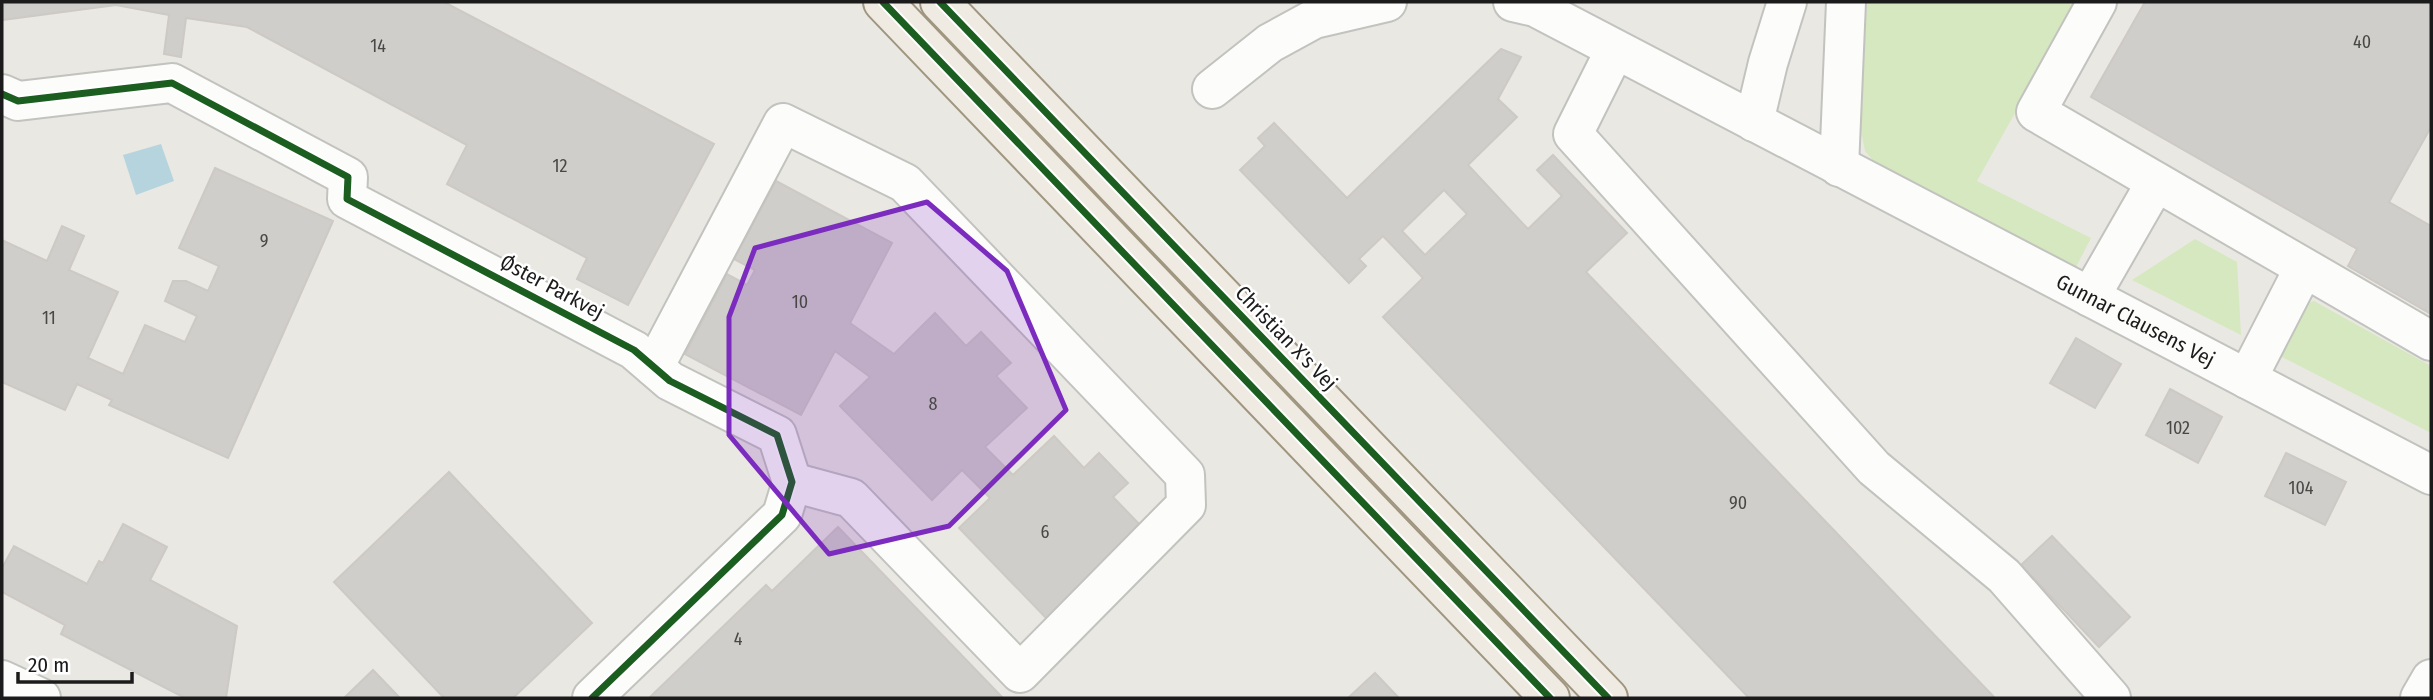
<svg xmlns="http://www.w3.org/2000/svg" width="2433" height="700" viewBox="0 0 2433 700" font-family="'Fira Sans Condensed',sans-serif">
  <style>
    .grass { fill: #d5e8c0 }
    .water { fill: #b6d4dd }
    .building { fill: #d0ceca; stroke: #cdc9c4; stroke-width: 2; fill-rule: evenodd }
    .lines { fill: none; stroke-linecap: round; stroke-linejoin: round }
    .minor-casing { stroke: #c2c2bf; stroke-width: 42 }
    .major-casing { stroke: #a09680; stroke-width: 42 }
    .minor { stroke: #fcfcfb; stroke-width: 38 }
    .major { stroke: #f0ebe2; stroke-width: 38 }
    .cycleway-casing { stroke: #fff; stroke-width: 11 }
    .cycleway { stroke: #1b5e20; stroke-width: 7 }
    .marked { fill: #7b2cbf; fill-opacity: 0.2; stroke: #7b2cbf; stroke-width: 5; stroke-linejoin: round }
    .labels { text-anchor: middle; stroke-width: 5; stroke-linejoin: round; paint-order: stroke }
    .number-label { font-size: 18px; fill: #484847 }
    .street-label { font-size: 21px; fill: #1b1b1b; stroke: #fff }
  </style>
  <rect width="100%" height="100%" fill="#eae8e3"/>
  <g class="grass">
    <polygon points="1867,2 2077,2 1977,181 2091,238 2075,269 1881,170 1865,151 1860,126"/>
    <polygon points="2195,239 2237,262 2241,335 2132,280"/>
    <polygon points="2314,301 2431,366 2431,433 2276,354 2303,305"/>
  </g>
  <polygon class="water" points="161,144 174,181 136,195 123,155"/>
  <g class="building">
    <polygon points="2,2 444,2 714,144 628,305 577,279 587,258 447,184 467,145 247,27 186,18 181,57 164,54 169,15 116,5 2,20"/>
    <polygon points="2145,2 2431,2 2431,127 2389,202 2431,226 2431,314 2348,266 2357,249 2091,97"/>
    <path d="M1501,49L1521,57L1498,99L1517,117L1468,165L1528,229L1562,196L1537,170L1553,155L1627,233L1586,272L1995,698H1749L1383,317L1423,278L1383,236L1359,259L1366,266L1349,283L1240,170L1265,146L1258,138L1274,123L1347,198ZM1444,190L1467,214L1425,255L1402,231Z"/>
    <polygon points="215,168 333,221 228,458 109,405 112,400 77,384 65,410 2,382 2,240 47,261 62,226 84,236 69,270 118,292 88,358 123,374 145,325 185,342 197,316 165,301 173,281 186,281 208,291 219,266 179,248"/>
    <polygon points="776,181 892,243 850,323 894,354 935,313 966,346 981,332 1011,363 996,376 1027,408 985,447 1013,475 1054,436 1084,468 1099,453 1128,483 1113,497 1145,530 1050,622 959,528 990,498 962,470 932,500 840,406 870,377 835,351 801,415 685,354 727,274 747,285 755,270 734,259"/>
    <polygon points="2076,338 2121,364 2095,408 2050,383"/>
    <polygon points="2170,389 2222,417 2198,463 2146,435"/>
    <polygon points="2286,453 2346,482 2325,525 2265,496"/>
    <polygon points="449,472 592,623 513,698 444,698 334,582"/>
    <polygon points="123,524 167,547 150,580 237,626 226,698 185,698 61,634 65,625 2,592 2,568 14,546 87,584 99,561 103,563"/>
    <polygon points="838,527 1003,698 649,698 766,585 772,591"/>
    <polygon points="2052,536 2130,617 2099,647 2021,565"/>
    <polygon points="373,670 400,698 344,698"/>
    <polygon points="1375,673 1399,698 1348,698"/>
  </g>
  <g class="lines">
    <g class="minor-casing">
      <g id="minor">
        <path id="s1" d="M1513,2L1535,7L2431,475"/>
        <polyline points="2097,2 2036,112 2431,341"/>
        <polyline points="1615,50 1573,134 1874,468 2004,576 2111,698"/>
        <polyline points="1212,89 1270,43 1314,19 1387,2"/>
        <polyline points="2,94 18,101 172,83 348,177 347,199 634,350 670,381 777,435 792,482 782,515 592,698"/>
        <polyline points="1754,122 1768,63 1787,2"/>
        <polyline points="1839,167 1846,2"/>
        <polyline points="2090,297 2156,182"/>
        <polyline points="654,367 783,123 905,183 1185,475 1186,505 1020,673 851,498 792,482"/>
        <polyline points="2247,379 2304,268"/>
        <polyline points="2,680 41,698"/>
        <polyline points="2420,698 2431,679"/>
      </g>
    </g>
    <g class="major-casing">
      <g id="major">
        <polyline points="883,2 1550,698"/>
        <polyline points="940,2 1608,698"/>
      </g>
    </g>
    <use href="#minor" class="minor"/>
    <use href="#major" class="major"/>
    <g class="cycleway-casing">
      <g id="cycleway">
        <polyline points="883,2 1550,698"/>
        <polyline points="940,2 1608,698"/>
        <polyline points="2,94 18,101 172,83 348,177 347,199 634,350 670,381 777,435 792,482 782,515 592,698"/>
      </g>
    </g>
    <use href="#cycleway" class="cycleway"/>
  </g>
  <path class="marked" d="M927,202L1007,271L1066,410L949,526L829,554L729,435V317L755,248Z"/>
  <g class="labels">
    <g class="number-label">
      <text x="2362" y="48">40</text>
      <text x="378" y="52">14</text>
      <text x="560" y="172">12</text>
      <text x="264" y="247">9</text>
      <text x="800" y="308">10</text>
      <text x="49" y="324">11</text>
      <text x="933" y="410">8</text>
      <text x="2178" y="434">102</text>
      <text x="2301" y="494">104</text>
      <text x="1738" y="509">90</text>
      <text x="1045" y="538">6</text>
      <text x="738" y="645">4</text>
    </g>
    <g class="street-label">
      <text transform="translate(552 287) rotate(28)" y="7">Øster Parkvej</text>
      <text dy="7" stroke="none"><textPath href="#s1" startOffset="700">Gunnar Clausens Vej</textPath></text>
      <text transform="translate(1286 338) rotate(46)" y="7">Christian X's Vej</text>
    </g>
  </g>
  <rect width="2433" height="700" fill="none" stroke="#1b1b1b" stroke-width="7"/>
  <path d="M18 672v10h114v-10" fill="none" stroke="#1b1b1b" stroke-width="3.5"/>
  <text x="28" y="672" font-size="21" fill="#1b1b1b" stroke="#ffffff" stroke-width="5" paint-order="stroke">20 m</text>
</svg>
